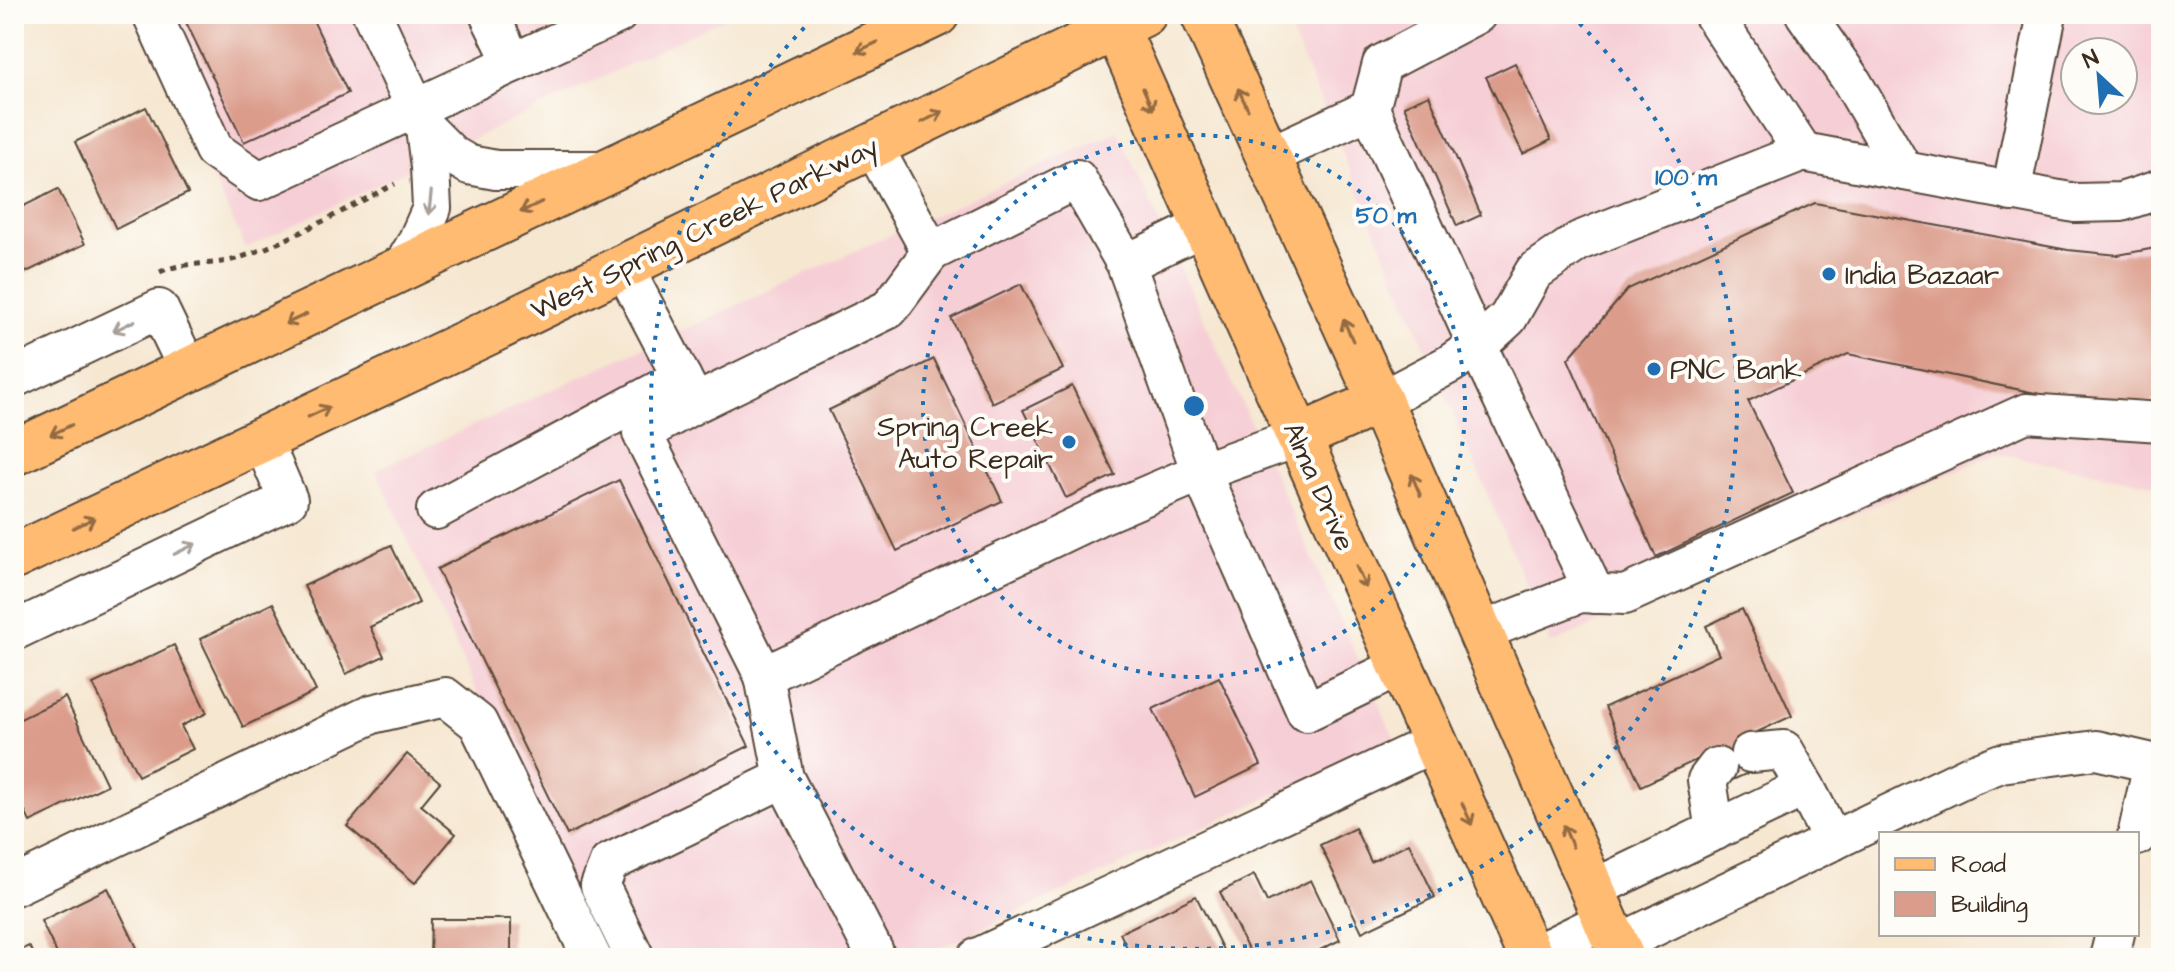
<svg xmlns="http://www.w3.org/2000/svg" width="2175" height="972" viewBox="0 0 2175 972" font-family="'Architects Daughter',sans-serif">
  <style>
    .built { fill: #f6cfd6; fill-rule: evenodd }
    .building { fill: #db9c8b }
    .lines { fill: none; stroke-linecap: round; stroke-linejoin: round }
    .minor-casing { stroke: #574639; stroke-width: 42 }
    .major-casing { stroke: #574639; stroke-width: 48 }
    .path { stroke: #574639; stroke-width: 5; stroke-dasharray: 6 6; stroke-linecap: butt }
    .minor { stroke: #fff; stroke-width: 38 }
    .major { stroke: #ffbb71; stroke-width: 44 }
    .oneway { stroke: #936b43 }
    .oneway2 { stroke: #a79f9a }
    .ring { fill: none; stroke: #1f6fb2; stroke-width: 4; stroke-dasharray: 4 8 }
    .poi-dot { fill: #1f6fb2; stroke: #fdfcf7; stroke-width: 3 }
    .labels { text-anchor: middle; stroke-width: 8; stroke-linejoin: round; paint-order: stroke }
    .street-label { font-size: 28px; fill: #3b2a1e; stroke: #fdfcf7 }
    .poi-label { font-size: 28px; fill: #3b2a1e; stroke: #fdfcf7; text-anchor: start }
    .centre { fill: #1f6fb2; stroke: #fdfcf7; stroke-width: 4 }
    .ring-label { font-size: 24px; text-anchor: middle; font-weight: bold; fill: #1f6fb2; stroke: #fdfcf7; stroke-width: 8; stroke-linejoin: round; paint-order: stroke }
  </style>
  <rect width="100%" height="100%" fill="#fdfcf7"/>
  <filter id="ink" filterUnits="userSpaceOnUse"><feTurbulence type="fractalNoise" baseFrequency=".0125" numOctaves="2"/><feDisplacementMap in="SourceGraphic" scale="16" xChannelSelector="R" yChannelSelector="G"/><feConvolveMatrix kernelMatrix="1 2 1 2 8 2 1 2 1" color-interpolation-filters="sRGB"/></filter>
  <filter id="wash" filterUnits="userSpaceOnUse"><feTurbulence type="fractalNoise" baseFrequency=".006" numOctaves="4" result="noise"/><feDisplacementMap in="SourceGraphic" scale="32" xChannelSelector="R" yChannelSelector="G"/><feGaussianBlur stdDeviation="1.8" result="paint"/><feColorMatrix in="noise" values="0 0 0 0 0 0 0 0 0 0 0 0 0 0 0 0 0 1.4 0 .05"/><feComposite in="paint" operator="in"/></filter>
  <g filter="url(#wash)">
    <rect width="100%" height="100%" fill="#f6e7d1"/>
    <g class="built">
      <polygon points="134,14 734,14 246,248"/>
      <path d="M1325,14H2161V486L1997,453L1551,644L1290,29ZM2075,52H2123V100H2075Z"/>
      <polygon points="1118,131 1395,740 917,958 598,958 376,470"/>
    </g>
    <g id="blocks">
      <g class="building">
        <polygon points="182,14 310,14 348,93 244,142"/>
        <polygon points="1515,63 1551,140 1523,154 1486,77"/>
        <polygon points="1429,95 1481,215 1457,226 1404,106"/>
        <polygon points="146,107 188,193 116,229 75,142"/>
        <polygon points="14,185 24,206 58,189 85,244 14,278"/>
        <polygon points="1815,203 2068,250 2118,255 2161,247 2161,400 2112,409 1848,354 1748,401 1793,493 1656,557 1568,359 1628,289"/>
        <polygon points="1021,284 1063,369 992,403 951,318"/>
        <polygon points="934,359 1002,501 897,551 829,410"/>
        <polygon points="1072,386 1115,475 1066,498 1023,410"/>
        <polygon points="619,480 749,746 567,835 437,569"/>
        <polygon points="391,545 419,603 370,627 384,656 346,674 304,586"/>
        <polygon points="273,603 316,691 243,727 200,639"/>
        <polygon points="1742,609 1792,716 1744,738 1757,769 1726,783 1711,753 1641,786 1605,707 1719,655 1706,626"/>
        <polygon points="174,645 207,713 181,726 193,749 138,776 93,684"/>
        <polygon points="1219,677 1261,765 1195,797 1153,709"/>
        <polygon points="65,697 107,785 30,822 14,788 14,722"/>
        <polygon points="407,754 440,782 421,805 456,834 415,883 347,826"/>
        <polygon points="1355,828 1371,862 1409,843 1435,897 1362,932 1320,845"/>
        <polygon points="1254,875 1267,902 1311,880 1340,940 1304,958 1252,958 1220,892"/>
        <polygon points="108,888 142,958 59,958 41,921"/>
        <polygon points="1196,896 1227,958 1132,958 1120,933"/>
        <polygon points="431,919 511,919 511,958 430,958"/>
        <polygon points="29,946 35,958 14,958 14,953"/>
      </g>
    </g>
  </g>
  <g filter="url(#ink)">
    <use href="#blocks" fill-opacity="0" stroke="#574639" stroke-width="2"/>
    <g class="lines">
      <g class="minor-casing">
        <g id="minor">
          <polyline points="152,14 214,150 259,181 618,14"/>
          <polyline points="372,14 425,128 430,167 432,208 416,244 400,271"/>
          <polyline points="489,14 513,63"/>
          <polyline points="1713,14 1803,152"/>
          <polyline points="1805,14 1851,80 1904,171"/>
          <polyline points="1370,109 1477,345 1595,594"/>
          <polyline points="425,128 452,155 469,165 496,170 606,170"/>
          <polyline points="873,146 931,252 1077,179 1126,264 1201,472 1299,437"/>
          <polyline points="1269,156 1370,109 1382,64 1477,14"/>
          <polyline points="2011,192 2047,14"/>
          <polyline points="931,252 889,309 696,403 642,433 764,676 1096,517 1201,472 1306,712 1401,666"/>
          <polyline points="1126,264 1204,226"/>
          <polyline points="623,266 694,401"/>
          <polyline points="14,378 159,309 188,369"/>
          <polyline points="1380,401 1450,364 1484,340 1508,318 1534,272 1579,241 1803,152 2075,203 2121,202 2161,189"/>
          <polyline points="436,510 682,378"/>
          <polyline points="14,631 288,500 262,439"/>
          <polyline points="1480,632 1580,593 1625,595 2026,413 2161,422"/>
          <polyline points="764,676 784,778 874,952 873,958"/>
          <polyline points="1750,753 1784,750 1805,787"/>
          <polyline points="1715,831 1707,780 1717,767"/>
          <polyline points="2137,836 2153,764"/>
          <polyline points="14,886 372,714 445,697 478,723 592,958"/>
          <polyline points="1591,890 1805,787 1833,841"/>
          <polyline points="1616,945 1970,775 2001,763 2096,750 2161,765"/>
          <polyline points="635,958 600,886 609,863 784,778"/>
          <polyline points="977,958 1435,742"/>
          <polyline points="1528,958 1604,921"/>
          <polyline points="2109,958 2115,934"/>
        </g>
      </g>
      <g class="major-casing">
        <g id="major">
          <polyline points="1110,14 1531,958"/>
          <polyline points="1203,14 1380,401 1622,958"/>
          <polyline points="1299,437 1380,401"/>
          <polyline points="14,453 937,14"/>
          <polyline points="14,557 489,332 1144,14"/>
        </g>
      </g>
      <path class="path" d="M160,272C186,260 213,267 239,258C293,240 344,209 395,184"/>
      <use href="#minor" class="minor"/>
      <use href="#major" class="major"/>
    </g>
    <defs><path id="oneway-shaft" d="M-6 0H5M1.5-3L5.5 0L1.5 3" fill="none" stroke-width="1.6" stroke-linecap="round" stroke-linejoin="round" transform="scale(2)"/></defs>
    <g class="oneway">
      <use href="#oneway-shaft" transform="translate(867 47) rotate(155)"/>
      <use href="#oneway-shaft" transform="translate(1148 99) rotate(66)"/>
      <use href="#oneway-shaft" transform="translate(1243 99) rotate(-115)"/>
      <use href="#oneway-shaft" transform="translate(932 117) rotate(-26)"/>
      <use href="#oneway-shaft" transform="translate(531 207) rotate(154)"/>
      <use href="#oneway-shaft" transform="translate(296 319) rotate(155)"/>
      <use href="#oneway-shaft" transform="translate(1348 330) rotate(-114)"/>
      <use href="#oneway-shaft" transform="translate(319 412) rotate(-25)"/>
      <use href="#oneway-shaft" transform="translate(61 430) rotate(154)"/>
      <use href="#oneway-shaft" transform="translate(1416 485) rotate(-113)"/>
      <use href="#oneway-shaft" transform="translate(84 523) rotate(-26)"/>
      <use href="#oneway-shaft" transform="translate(1361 577) rotate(66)"/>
      <use href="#oneway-shaft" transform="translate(1467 814) rotate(66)"/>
      <use href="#oneway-shaft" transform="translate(1568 836) rotate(-113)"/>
    </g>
    <g class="oneway2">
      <use href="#oneway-shaft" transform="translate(430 203) rotate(96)"/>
      <use href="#oneway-shaft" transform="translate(124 326) rotate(154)"/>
      <use href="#oneway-shaft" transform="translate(185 549) rotate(-26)"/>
    </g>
  </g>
  <g class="ring">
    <circle cx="1194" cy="406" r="271"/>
    <path d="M1571 15A543 543 0 1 1 817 15"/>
  </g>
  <g class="poi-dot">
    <circle cx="1829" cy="274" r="8"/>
    <circle cx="1654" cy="369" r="8"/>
    <circle cx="1069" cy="442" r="8"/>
  </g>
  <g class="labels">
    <g class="street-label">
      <text transform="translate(704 227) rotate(-26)" y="10">West Spring Creek Parkway</text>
      <text transform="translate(1320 486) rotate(66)" y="10">Alma Drive</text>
    </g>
    <g class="poi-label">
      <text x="1845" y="284">India Bazaar</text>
      <text x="1670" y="379">PNC Bank</text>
      <text x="1053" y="436" text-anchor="end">Spring Creek<tspan x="1053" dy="32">Auto Repair</tspan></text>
    </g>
  </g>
  <circle cx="1194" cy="406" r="12" class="centre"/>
  <g class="ring-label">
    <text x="1686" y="185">100 m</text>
    <text x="1386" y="223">50 m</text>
  </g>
  <rect width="2175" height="972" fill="none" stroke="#fdfcf7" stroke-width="48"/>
  <rect x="1879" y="832" width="260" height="104" fill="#fdfcf7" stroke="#afa8a0" stroke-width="2"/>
  <rect x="1895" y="858" width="40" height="12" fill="#ffbb71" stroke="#afa8a0" stroke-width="2"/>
  <text x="1951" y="872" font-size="24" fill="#3b2a1e">Road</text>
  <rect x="1895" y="892" width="40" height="24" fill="#db9c8b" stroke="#afa8a0" stroke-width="2"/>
  <text x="1951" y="912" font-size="24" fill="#3b2a1e">Building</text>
  <g transform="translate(2099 76) rotate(334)"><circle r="38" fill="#fdfcf7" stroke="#afa8a0" stroke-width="2"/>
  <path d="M0-6L14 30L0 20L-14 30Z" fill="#1f6fb2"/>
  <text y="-12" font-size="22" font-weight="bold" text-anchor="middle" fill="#3b2a1e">N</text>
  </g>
</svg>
